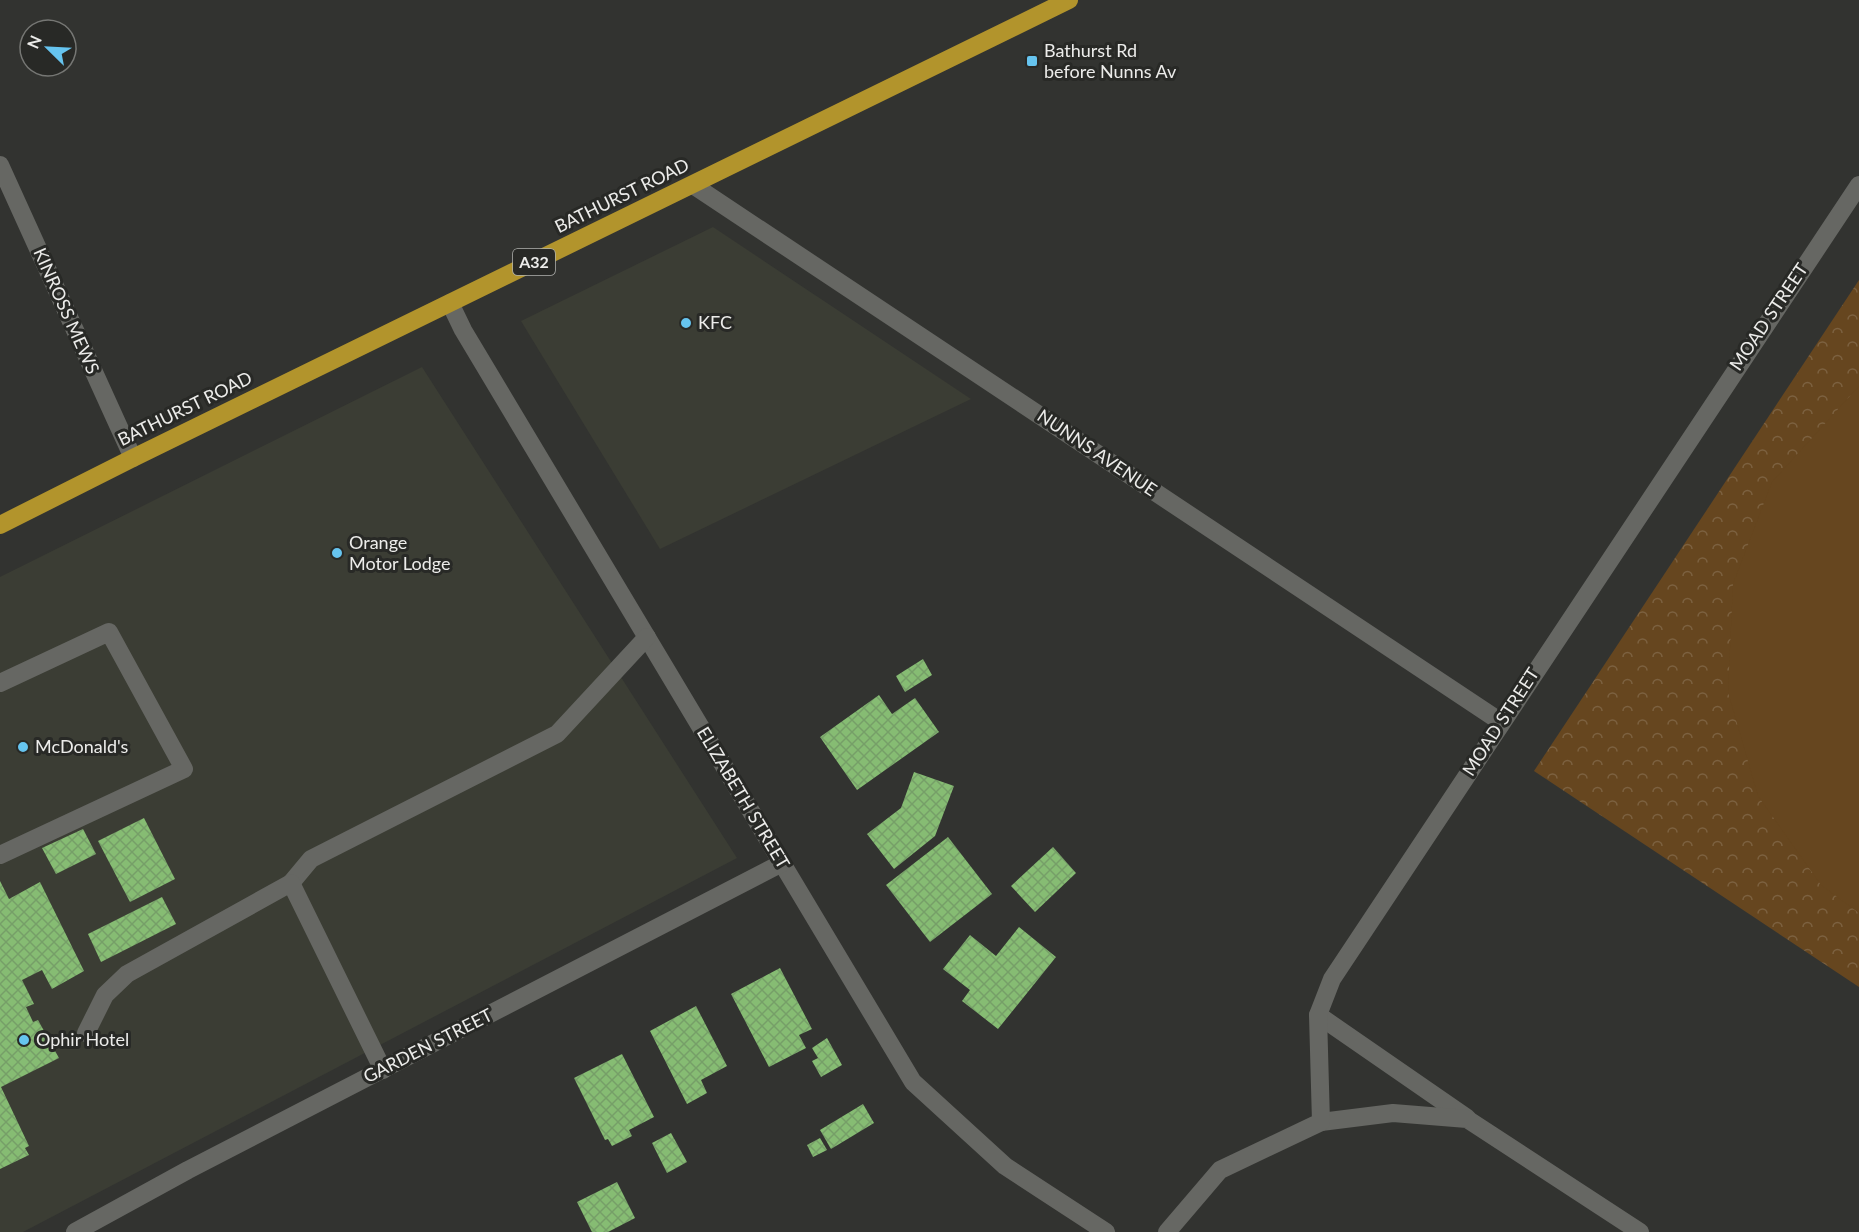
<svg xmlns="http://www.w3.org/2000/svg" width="1859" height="1232" viewBox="0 0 1859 1232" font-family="Lato,sans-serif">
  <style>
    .built { fill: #3b3d34 }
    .park { fill: url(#park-crowns) }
    .pitch { fill: #66461f }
    .building { fill: url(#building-cross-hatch) }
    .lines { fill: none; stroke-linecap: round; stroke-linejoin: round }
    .minor { stroke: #666763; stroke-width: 18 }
    .highway { stroke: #b2942c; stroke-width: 18 }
    .poi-dot { fill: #66c4ef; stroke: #282926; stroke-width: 2 }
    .labels { text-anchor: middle; stroke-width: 6; stroke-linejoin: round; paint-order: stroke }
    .shield { fill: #282926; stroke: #b1b2af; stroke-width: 1.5 }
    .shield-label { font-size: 16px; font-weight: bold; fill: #ececea }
    .poi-label { font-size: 18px; fill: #ececea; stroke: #282926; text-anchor: start }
    .street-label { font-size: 18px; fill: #ececea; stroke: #282926 }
  </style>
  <defs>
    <pattern id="park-crowns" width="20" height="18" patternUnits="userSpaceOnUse" patternTransform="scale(1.5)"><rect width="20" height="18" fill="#66461f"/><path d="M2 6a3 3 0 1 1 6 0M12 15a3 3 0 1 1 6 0" fill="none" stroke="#7c6140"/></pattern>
    <pattern id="building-cross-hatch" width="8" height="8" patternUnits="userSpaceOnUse" patternTransform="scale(1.5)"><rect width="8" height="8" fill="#86bc73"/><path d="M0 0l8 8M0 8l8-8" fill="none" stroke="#769f68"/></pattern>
  </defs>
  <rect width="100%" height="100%" fill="#323330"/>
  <g class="built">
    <polygon points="713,227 971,399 660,549 521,321"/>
    <polygon points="422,367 737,858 23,1232 0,1232 0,577"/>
  </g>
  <polygon class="park" points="1859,280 1859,987 1534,771"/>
  <polygon class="pitch" points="1859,386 1859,913 1821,885 1758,796 1728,692 1733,584 1772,482"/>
  <g class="building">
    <polygon points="923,659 932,675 905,692 896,676"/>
    <polygon points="879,695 892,714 915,698 939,732 857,790 820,737"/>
    <polygon points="914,772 954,786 935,836 894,869 867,834 901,808"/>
    <polygon points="144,818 175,879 130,902 98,841"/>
    <polygon points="83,829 96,854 56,874 42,848"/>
    <polygon points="948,837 992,894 930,942 886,885"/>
    <polygon points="1053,847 1076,873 1035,912 1011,886"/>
    <polygon points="0,881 9,899 40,882 84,971 52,989 42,970 22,980 34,1004 26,1007 33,1022 38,1020 59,1058 1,1087 29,1146 25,1148 29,1155 0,1169"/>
    <polygon points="162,897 176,924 101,962 88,934"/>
    <polygon points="1019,927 1056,957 998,1029 962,1001 970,990 943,969 970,935 996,956"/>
    <polygon points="780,968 812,1029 799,1035 806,1048 769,1067 731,994"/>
    <polygon points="696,1006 727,1066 701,1080 707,1093 687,1104 650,1031"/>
    <polygon points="827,1038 842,1065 821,1077 812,1061 818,1058 812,1048"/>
    <polygon points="622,1054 654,1117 629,1130 632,1136 612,1146 608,1139 605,1140 574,1078"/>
    <polygon points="863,1104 874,1123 831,1149 820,1130"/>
    <polygon points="671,1133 687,1162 667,1173 652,1143"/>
    <polygon points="820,1138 827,1150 813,1157 807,1145"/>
    <polygon points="617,1182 635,1218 608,1232 592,1232 577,1202"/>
  </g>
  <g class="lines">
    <g class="minor">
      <polyline points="0,165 133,458"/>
      <polyline points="693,185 1501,722"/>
      <polyline points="450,303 463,330 913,1082 1005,1166 1106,1232"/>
      <polyline points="0,683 109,632 184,769 0,855"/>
      <polyline points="291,883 311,859 557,734 647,637"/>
      <polyline points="1318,1015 1467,1118"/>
      <polyline points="86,1033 105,995 127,974 291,883 383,1070"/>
      <polyline points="1321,1122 1393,1113 1467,1119 1640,1232"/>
      <polyline points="75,1232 188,1170 782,863"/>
      <polyline points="1167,1232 1220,1170 1321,1122 1318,1015 1332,979 1859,185"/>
    </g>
    <polyline class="highway" points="0,525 133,458 1069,0"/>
  </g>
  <g class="poi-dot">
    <rect x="1026" y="55" width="12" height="12" rx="3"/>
    <circle cx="686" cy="323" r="6"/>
    <circle cx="337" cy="553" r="6"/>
    <circle cx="23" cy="747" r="6"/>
    <circle cx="24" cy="1040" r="6"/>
  </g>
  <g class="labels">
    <rect class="shield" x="513" y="249" width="42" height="26" rx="4.5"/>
    <g class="shield-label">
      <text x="534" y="268">A32</text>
    </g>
    <g class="poi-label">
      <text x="1044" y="57">Bathurst Rd<tspan x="1044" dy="21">before Nunns Av</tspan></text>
      <text x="698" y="329">KFC</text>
      <text x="349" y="549">Orange<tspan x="349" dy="21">Motor Lodge</tspan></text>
      <text x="35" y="753">McDonald's</text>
      <text x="36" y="1046">Ophir Hotel</text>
    </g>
    <g class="street-label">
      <text transform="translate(622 196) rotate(-26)" y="6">BATHURST ROAD</text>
      <text transform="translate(66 311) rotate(66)" y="6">KINROSS MEWS</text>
      <text transform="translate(1769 317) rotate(-56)" y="6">MOAD STREET</text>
      <text transform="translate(185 409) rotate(-26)" y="6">BATHURST ROAD</text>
      <text transform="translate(1097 453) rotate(34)" y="6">NUNNS AVENUE</text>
      <text transform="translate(1501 722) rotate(-57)" y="6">MOAD STREET</text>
      <text transform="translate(743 798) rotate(59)" y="6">ELIZABETH STREET</text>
      <text transform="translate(428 1046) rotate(-27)" y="6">GARDEN STREET</text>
    </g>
  </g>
  <g transform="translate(48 48) rotate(294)"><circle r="28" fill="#282926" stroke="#767774" stroke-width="1.5"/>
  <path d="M0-4.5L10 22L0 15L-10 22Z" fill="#66c4ef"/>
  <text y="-9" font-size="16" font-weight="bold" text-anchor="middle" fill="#ececea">N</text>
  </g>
</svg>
